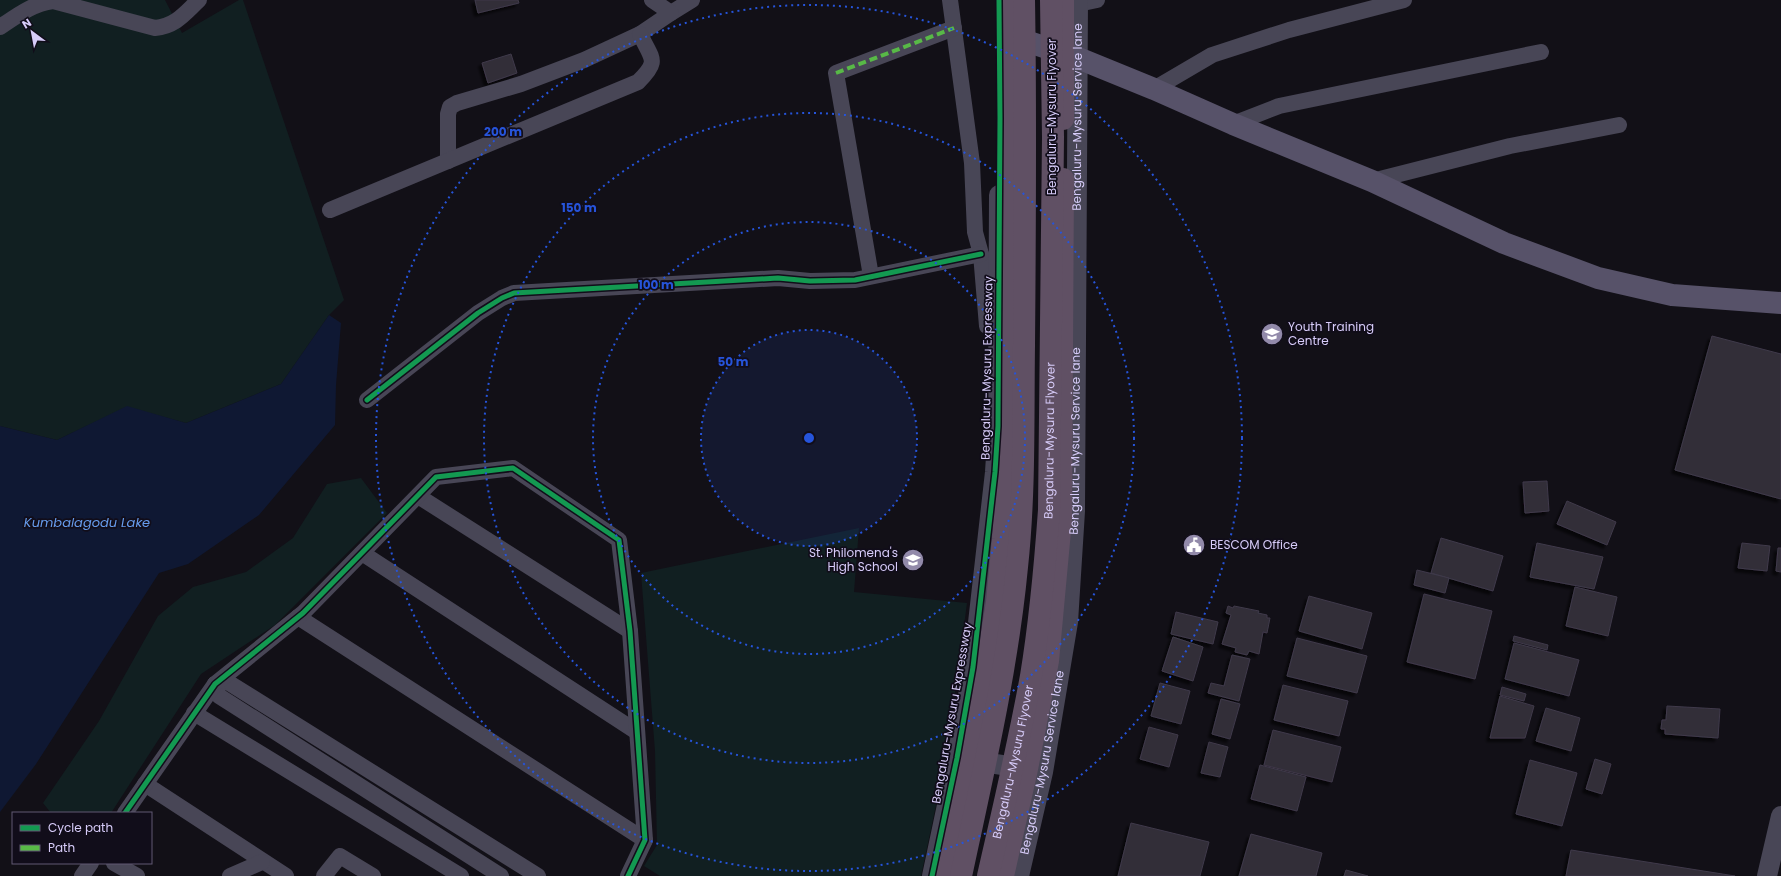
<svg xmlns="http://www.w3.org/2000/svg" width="1781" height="876" viewBox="0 0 1781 876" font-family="Poppins,sans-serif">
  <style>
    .green { fill: #111f21 }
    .water { fill: #0f1833 }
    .building { fill: #302d39; stroke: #403a4a; filter: url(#shadow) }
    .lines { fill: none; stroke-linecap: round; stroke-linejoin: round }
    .minor { stroke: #484656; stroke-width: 16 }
    .tertiary { stroke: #484656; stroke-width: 20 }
    .secondary { stroke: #575269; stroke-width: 22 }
    .trunk { stroke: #605064; stroke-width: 22 }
    .trunk-bridge { stroke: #605064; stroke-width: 22 }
    .quiet { stroke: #58b947; stroke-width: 4; stroke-dasharray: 8 4; stroke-linecap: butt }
    .cycleway-casing { stroke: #110d1a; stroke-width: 8 }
    .cycleway { stroke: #139951; stroke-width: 5 }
    .ring { fill: none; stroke: #2654da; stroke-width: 2; stroke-dasharray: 2 4 }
    .labels { text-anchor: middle; stroke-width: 3.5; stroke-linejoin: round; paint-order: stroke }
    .street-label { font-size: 12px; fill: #d7ccf9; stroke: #110d1a }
    .poi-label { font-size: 12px; fill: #d7ccf9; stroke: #110d1a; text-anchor: start }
    .water-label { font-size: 13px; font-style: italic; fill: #669bec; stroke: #110d1a }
    .centre { fill: #2654da; stroke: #110d1a; stroke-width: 2 }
    .ring-label { font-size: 12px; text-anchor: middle; font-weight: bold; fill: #2654da; stroke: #110d1a; stroke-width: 3.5; stroke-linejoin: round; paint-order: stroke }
  </style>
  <defs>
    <filter id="shadow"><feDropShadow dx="-3.5" dy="3.5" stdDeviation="1" flood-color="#0009"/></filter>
  </defs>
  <rect width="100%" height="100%" fill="#121017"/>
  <g class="green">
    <polygon points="0,0 165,0 182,33 239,0 243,0 344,300 329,315 281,384 186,423 127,407 57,440 0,426"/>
    <polygon points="361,478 387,513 275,625 201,674 111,813 51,813 43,803 99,721 158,616 193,587 246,572 293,538 327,484"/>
    <polygon points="859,528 854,592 967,603 947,753 921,876 660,876 644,866 657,845 655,751 641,573"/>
  </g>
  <polygon class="water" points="329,315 341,323 336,385 335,425 259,515 188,564 159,573 36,764 0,812 0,426 57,440 127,406 186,423 281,384"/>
  <g class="building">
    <polygon points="475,0 518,0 519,3 478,13"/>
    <polygon points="511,54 517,73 488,83 482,63"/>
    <polygon points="1712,336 1781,354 1781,499 1675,470"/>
    <polygon points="1547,481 1549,511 1525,513 1523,482"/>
    <polygon points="1567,501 1616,522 1607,545 1557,524"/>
    <polygon points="1441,538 1503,556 1493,591 1431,573"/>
    <polygon points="1537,543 1603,557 1594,589 1530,577"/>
    <polygon points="1742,543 1770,546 1767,571 1738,568"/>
    <polygon points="1778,548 1781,548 1781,572 1776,571"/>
    <polygon points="1417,570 1449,578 1445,593 1414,585"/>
    <polygon points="1575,587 1617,597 1608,636 1566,626"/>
    <polygon points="1424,594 1492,611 1475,679 1407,662"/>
    <polygon points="1309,596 1372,613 1362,649 1299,631"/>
    <polygon points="1228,606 1233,608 1234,606 1259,611 1258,613 1267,615 1267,618 1270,618 1267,633 1263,632 1259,654 1249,651 1247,655 1235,652 1236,648 1222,644 1231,615 1226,613"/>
    <polygon points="1176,612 1218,622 1213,644 1171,634"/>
    <polygon points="1514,636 1548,645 1547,650 1513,641"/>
    <polygon points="1173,637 1203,647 1193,681 1162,671"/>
    <polygon points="1297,638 1367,656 1357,693 1287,676"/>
    <polygon points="1514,643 1579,660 1569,696 1505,679"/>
    <polygon points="1232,655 1250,659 1239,701 1208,693 1211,683 1224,686"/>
    <polygon points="1160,683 1190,691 1181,724 1151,716"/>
    <polygon points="1283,685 1348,701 1339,736 1274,720"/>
    <polygon points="1502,687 1526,694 1524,701 1500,695"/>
    <polygon points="1500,696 1534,706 1525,738 1490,738"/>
    <polygon points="1221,699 1240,704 1230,739 1212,734"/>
    <polygon points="1667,706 1720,709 1718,738 1665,734 1665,729 1661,729 1662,720 1666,720"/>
    <polygon points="1546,708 1580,718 1571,751 1536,741"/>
    <polygon points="1149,727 1178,735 1169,767 1140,759"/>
    <polygon points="1273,730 1341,747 1332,782 1264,765"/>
    <polygon points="1209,742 1228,747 1220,777 1201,773"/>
    <polygon points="1595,759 1611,764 1602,794 1586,789"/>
    <polygon points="1530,760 1577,773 1562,826 1516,814"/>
    <polygon points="1260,765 1306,777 1297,811 1251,799"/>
    <polygon points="1131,823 1209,842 1200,876 1118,876"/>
    <polygon points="1251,834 1322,853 1316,876 1239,876"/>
    <polygon points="1571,850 1735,876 1566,876"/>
    <polygon points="1346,870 1368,876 1344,876"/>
  </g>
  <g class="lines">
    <g class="minor">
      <polyline points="950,0 972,163 975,232 981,254 987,326 998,326"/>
      <polyline points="1078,4 1097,0"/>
      <polyline points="671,13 692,0"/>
      <path d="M0,27C18,15 32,4 53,1L155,28C176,26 185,13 199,0"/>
      <polyline points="1154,89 1212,55 1289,30 1404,0"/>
      <polyline points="1233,124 1279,106 1541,52"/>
      <polyline points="448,161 448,114 450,107 457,103 521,84 584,60 640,34 671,13 652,0"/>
      <polyline points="1372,181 1510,146 1619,125"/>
      <path d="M330,210L638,82C660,60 652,60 640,34"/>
      <polyline points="871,276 836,73 954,28"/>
      <polyline points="367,400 478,313 502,298 514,293 778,278 810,281 855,280 981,254"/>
      <polyline points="418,496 630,631"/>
      <polyline points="362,553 637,732"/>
      <polyline points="298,617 645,840"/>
      <polyline points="215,684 226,681 538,876"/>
      <polyline points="215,684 219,696 501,876"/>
      <polyline points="194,713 461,876"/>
      <polyline points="145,784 286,876"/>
      <polyline points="125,813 215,684 303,613 436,477 513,468 619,540 630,631 645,840 628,876"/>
      <polyline points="114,863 137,876"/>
      <polyline points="82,876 91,863"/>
      <polyline points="230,876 262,862"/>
      <polyline points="324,876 340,856 373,876"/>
    </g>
    <g class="tertiary">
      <polyline points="969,760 1028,769"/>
      <polyline points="932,876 957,758 973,667 995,472 998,426 999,195"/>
      <path id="s1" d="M1019,876L1043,772L1068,622L1075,511L1078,0"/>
      <polyline points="1767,876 1781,816"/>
    </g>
    <polyline class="secondary" points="1007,35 1078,58 1154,89 1233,124 1372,181 1504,243 1598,278 1672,295 1781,303"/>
    <g class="trunk">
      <polyline points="1063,119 1063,0"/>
      <polyline points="946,876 958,820 987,665 997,602 1003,539 1010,424 1010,230 1008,141 1007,0"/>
      <polyline points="1003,876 1027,769 1048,661 1061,520 1063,179"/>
    </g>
    <g class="trunk-bridge">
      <path d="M961,876C983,773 1007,672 1017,567C1025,493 1023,419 1024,346C1025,230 1026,115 1024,0"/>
      <path id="s2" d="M988,876C1003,810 1019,743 1031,676C1040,621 1045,566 1049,510L1053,137L1051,0"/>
    </g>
    <polyline class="quiet" points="836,73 954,28"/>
    <g class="cycleway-casing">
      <g id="cycleway">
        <polyline points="367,400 478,313 502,298 514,293 778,278 810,281 855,280 981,254"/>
        <polyline points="125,813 215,684 303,613 436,477 513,468 619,540 630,631 645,840 628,876"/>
        <polyline points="932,876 957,758 973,667 995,472 998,426 1000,118 999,0"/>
      </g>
    </g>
    <use href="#cycleway" class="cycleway"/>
  </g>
  <circle cx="809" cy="438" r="108" fill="#2654da" fill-opacity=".12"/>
  <g class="ring">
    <circle cx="809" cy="438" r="108"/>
    <circle cx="809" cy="438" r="216"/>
    <circle cx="809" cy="438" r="325"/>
    <circle cx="809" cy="438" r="433"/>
  </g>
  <defs>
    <g id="university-disc" transform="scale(1.15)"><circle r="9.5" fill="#928aaa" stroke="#110d1a"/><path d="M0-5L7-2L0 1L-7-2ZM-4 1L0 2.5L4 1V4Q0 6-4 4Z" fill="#fff"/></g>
    <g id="civic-disc" transform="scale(1.15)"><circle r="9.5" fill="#928aaa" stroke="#110d1a"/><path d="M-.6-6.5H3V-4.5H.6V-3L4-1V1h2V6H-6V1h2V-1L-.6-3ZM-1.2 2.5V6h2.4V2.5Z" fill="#fff"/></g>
    <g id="school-disc" transform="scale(1.15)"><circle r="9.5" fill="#928aaa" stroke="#110d1a"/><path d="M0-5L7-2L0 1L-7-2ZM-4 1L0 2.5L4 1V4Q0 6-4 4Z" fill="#fff"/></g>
  </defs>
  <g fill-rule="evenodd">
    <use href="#university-disc" x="1272" y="334"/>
    <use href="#civic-disc" x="1194" y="545"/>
    <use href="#school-disc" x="913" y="560"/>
  </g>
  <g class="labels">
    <g class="street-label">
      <text transform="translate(1052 117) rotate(-90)" y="4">Bengaluru-Mysuru Flyover</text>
      <text dy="4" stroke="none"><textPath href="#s1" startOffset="764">Bengaluru-Mysuru Service lane</textPath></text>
      <text transform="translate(987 368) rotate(-89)" y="4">Bengaluru-Mysuru Expressway</text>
      <text dy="4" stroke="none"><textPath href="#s1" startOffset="440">Bengaluru-Mysuru Service lane</textPath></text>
      <text dy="4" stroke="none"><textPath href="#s2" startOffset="441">Bengaluru-Mysuru Flyover</textPath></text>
      <text transform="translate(952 713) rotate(-80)" y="4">Bengaluru-Mysuru Expressway</text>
      <text dy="4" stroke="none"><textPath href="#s2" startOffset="117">Bengaluru-Mysuru Flyover</textPath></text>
      <text dy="4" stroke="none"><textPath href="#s1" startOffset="116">Bengaluru-Mysuru Service lane</textPath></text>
    </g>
    <g class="poi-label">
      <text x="1288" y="331">Youth Training<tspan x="1288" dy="14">Centre</tspan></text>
      <text x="1210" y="549">BESCOM Office</text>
      <text x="898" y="557" text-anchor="end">St. Philomena's<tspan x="898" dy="14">High School</tspan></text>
    </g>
    <g class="water-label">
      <text x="87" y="527">Kumbalagodu Lake</text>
    </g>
  </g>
  <circle cx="809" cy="438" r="6" class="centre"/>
  <g class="ring-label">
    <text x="503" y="136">200 m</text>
    <text x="579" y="212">150 m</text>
    <text x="656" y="289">100 m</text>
    <text x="733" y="366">50 m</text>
  </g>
  <rect x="12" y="812" width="140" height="52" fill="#110d1a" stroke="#605973"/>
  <rect x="20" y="825" width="20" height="6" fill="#139951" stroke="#605973"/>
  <text x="48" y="832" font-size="12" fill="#d7ccf9">Cycle path</text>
  <rect x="20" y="845" width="20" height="6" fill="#58b947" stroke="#605973"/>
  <text x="48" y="852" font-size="12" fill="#d7ccf9">Path</text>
  <g transform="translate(32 32) rotate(328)" stroke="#110d1a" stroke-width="3" paint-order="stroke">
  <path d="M0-3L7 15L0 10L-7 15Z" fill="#d7ccf9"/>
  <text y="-6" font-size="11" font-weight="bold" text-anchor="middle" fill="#d7ccf9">N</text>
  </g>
</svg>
